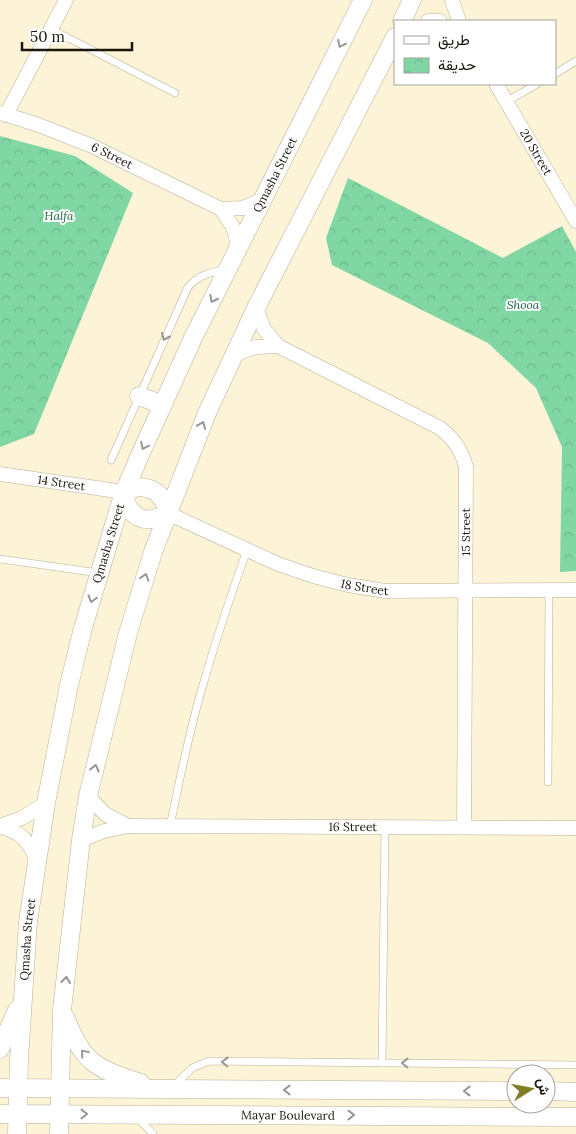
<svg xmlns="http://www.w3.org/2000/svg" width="576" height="1134" viewBox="0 0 576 1134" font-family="Lora,Vazirmatn,serif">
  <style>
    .park { fill: url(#park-crowns) }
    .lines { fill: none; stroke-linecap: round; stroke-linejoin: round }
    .service-casing { stroke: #b9af95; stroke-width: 8 }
    .minor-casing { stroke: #b9af95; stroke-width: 15 }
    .tertiary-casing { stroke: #b9af95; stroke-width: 19 }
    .service { stroke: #fff; stroke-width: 7 }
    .minor { stroke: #fff; stroke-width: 14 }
    .tertiary { stroke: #fff; stroke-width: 18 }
    .oneway { stroke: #989692 }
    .labels { text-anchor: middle; stroke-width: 4; stroke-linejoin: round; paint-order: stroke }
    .street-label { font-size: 12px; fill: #19160c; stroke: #fff }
    .park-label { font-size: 12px; font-style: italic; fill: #1b6541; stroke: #fff }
  </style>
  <defs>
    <pattern id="park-crowns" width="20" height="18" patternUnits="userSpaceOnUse" patternTransform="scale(1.25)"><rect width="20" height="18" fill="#80d7a4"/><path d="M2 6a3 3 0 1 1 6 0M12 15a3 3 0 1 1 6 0" fill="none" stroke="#6eb88c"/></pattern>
  </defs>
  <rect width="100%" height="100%" fill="#fdf3d7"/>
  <g class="park">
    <polygon points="0,136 75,156 133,193 34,434 0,447"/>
    <polygon points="348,178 503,258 562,226 576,252 576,571 560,572 562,447 536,388 488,343 332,265 326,238"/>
  </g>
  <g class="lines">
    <g class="service-casing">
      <g id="service">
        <polyline points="51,29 175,93"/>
        <polyline points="555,74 576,61"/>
        <polyline points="506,102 537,84"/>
        <path d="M111,460L188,287C199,275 210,272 225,270"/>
        <polyline points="0,559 99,573"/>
        <polyline points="548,782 549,590"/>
        <path d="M170,826C180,779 189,731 203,685C216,639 231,595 247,550"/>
        <polyline points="382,1063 385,827"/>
        <polyline points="173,1087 192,1068 209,1061 576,1065"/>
        <polyline points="138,1118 153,1134"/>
      </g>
    </g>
    <g class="minor-casing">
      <g id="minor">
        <polyline points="452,0 459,21"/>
        <polyline points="428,21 440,21"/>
        <path id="s1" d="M496,84L576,221"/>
        <path id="s2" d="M0,113L36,124L92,146L221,209L243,208L264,199"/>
        <polyline points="6,115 66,0"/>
        <polyline points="221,209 233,227 239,248"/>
        <path d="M256,308L264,329L278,346L440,428C454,439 461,449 466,467L464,827"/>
        <polyline points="235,354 256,347 278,346"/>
        <path id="s3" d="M0,474L124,492"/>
        <path id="s4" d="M167,513L278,564L313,576L348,585L385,591L576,590"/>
        <polyline points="88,796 105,814 128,826"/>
        <polyline points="0,826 22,818 46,803"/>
        <path d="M0,827C21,831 30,842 37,862"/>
        <path id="s5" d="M81,840L104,831L128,826L576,828"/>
      </g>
    </g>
    <g class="tertiary-casing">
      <g id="tertiary">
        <polyline points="402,21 412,0"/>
        <polyline points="139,396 163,405"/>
        <path d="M138,487C154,487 165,496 167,513C147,527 126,517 124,492Z"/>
        <path d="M65,1017C84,1064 95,1068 141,1083"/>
        <polyline points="0,1049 17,1010"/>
        <polyline points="0,1088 516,1091"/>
        <polyline points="546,1091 576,1092"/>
        <path id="s6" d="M0,1114L576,1117"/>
        <path id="s7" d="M17,1134L19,1060L28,922L46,803L69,685L83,628L110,538L124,492L140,455L193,338L363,0"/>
        <polyline points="59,1134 62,1010 81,840 88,796 128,633 153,552 207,413 256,308 395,37"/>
      </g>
    </g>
    <use href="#service" class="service"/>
    <use href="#minor" class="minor"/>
    <use href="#tertiary" class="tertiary"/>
  </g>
  <defs><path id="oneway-chevron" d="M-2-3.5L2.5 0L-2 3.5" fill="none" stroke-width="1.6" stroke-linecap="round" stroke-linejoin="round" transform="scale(1.25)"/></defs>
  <g class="oneway">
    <use href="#oneway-chevron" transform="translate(341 44) rotate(116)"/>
    <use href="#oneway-chevron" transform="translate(213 299) rotate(117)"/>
    <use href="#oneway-chevron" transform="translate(165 337) rotate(114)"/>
    <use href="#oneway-chevron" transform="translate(202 425) rotate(-68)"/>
    <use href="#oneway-chevron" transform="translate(144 446) rotate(115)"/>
    <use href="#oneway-chevron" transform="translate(145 577) rotate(-73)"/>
    <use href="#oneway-chevron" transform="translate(92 599) rotate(106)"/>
    <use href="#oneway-chevron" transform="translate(95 768) rotate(-76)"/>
    <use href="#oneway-chevron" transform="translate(66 980) rotate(-84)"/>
    <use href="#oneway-chevron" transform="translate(84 1053) rotate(-130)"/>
    <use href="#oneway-chevron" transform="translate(225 1062) rotate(-179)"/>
    <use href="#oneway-chevron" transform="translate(405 1063) rotate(-179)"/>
    <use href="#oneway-chevron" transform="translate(287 1090) rotate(-180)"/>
    <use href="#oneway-chevron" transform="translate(467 1091) rotate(-180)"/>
    <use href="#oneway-chevron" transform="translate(84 1114)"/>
    <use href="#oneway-chevron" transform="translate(351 1115)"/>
  </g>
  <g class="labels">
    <g class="street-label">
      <text dy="4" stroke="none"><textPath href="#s1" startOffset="79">20 Street</textPath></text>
      <text dy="4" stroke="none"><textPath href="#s2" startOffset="120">6 Street</textPath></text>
      <text dy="4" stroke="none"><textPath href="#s7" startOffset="1005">Qmasha Street</textPath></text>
      <text dy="4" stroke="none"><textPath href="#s3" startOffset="62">14 Street</textPath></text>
      <text transform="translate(466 532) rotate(-90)" y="4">15 Street</text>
      <text dy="4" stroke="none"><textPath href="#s7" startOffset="600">Qmasha Street</textPath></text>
      <text dy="4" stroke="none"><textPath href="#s4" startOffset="212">18 Street</textPath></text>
      <text dy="4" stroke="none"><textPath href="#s5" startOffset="274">16 Street</textPath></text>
      <text dy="4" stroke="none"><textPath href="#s7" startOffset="195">Qmasha Street</textPath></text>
      <text dy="4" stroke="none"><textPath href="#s6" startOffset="288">Mayar Boulevard</textPath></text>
    </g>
    <g class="park-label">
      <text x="59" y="220">Halfa</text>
      <text x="523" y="309">Shooa</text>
    </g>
  </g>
  <rect x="394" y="20" width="162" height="65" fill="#ffffff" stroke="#a3a29e"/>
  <rect x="404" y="36" width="25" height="8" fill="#ffffff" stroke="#a3a29e"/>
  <text x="438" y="45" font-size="15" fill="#19160c">طريق</text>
  <rect x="404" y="58" width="25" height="15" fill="url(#park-crowns)" stroke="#a3a29e"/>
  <text x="438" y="70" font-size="15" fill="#19160c">حديقة</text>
  <g transform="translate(531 1089) rotate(79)"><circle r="24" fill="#ffffff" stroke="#a3a29e"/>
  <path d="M0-4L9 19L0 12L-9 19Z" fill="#817d25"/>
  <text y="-8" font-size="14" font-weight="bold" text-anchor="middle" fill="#19160c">ش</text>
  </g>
  <path d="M22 42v8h110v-8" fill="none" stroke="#19160c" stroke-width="2.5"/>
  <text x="30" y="42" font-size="15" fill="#19160c" stroke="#ffffff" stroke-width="4" paint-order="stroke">50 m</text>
</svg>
